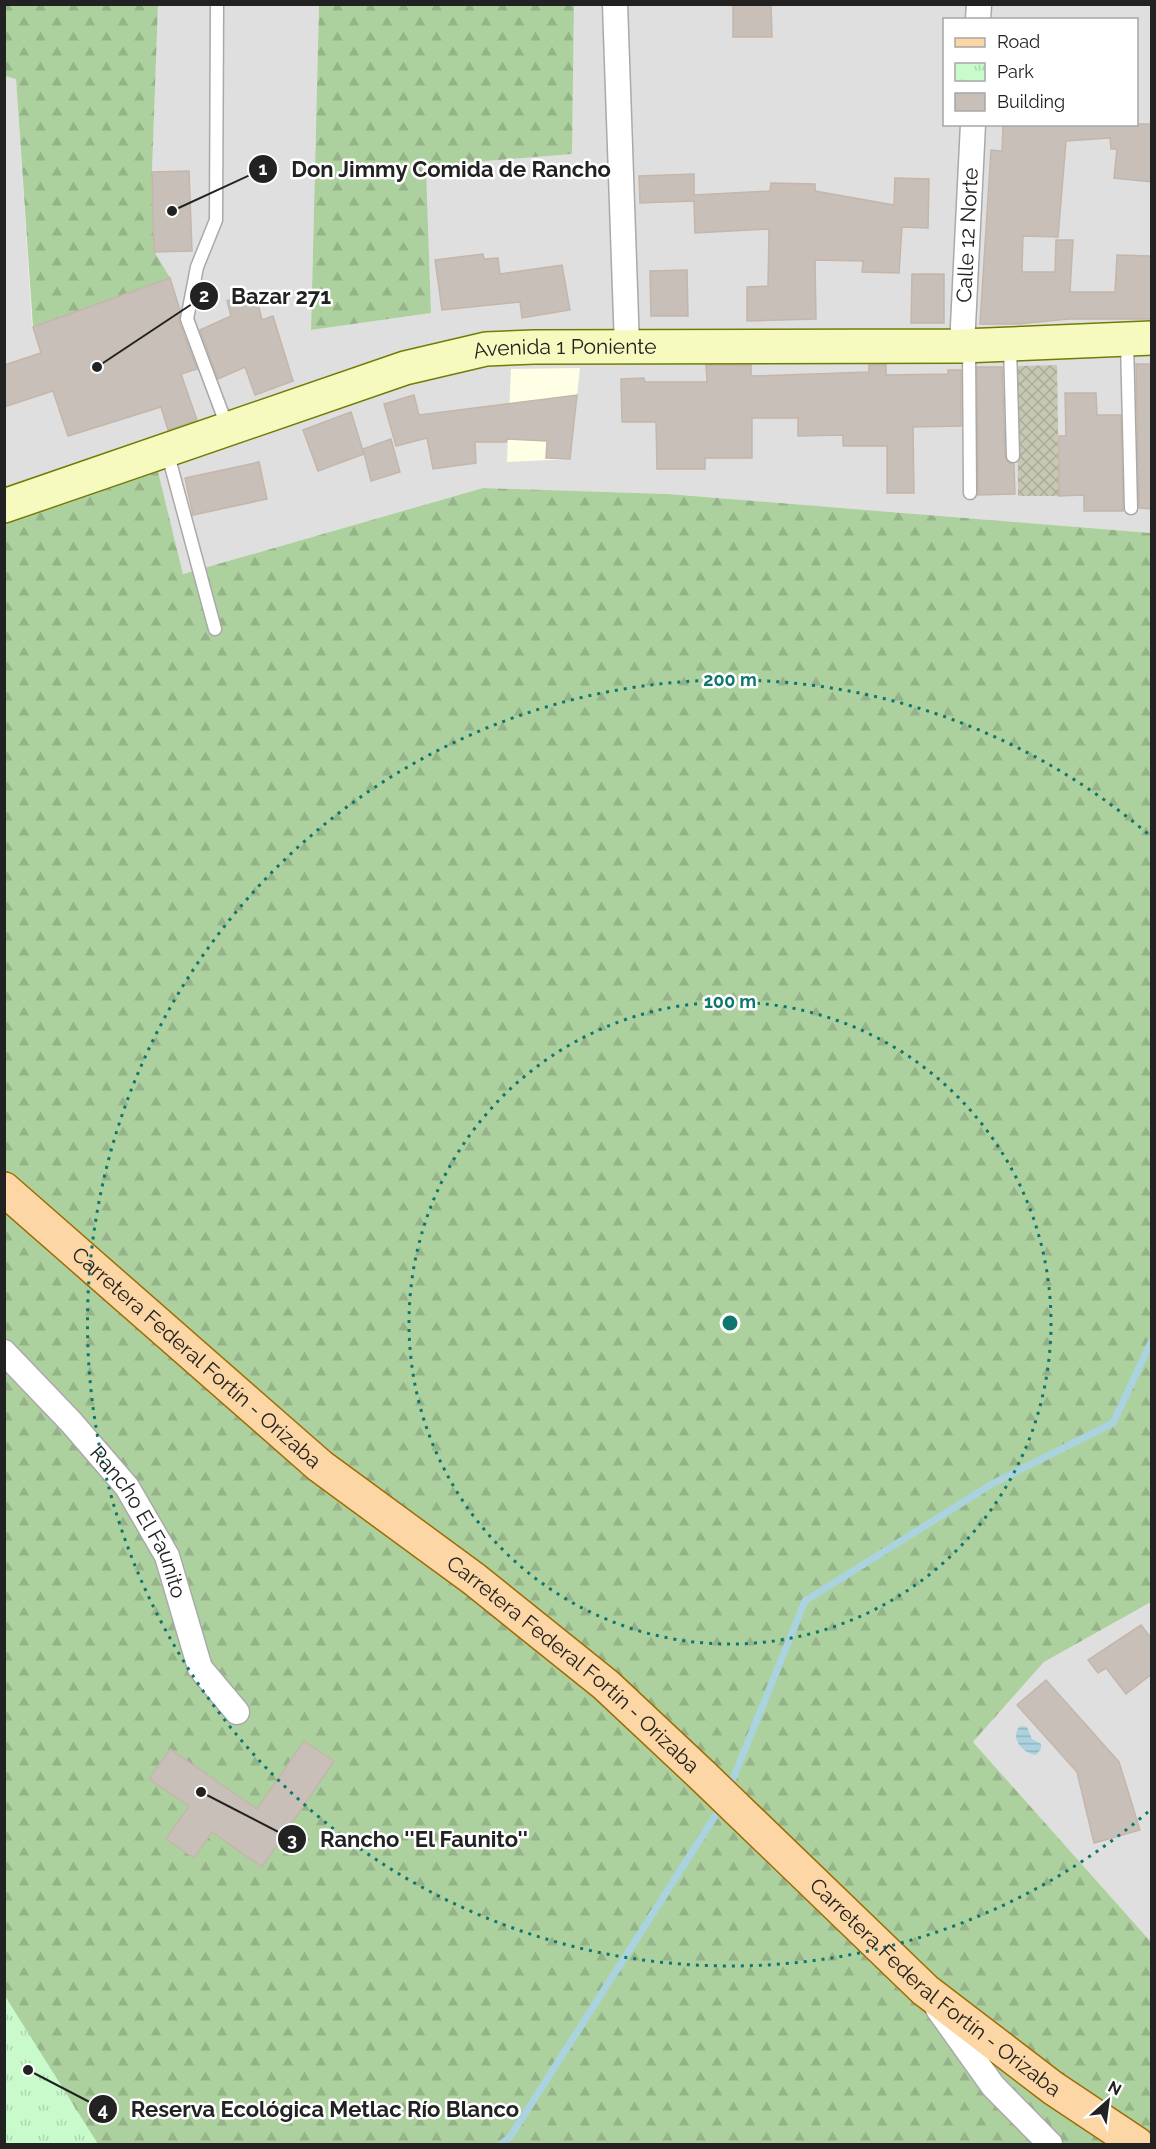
<svg xmlns="http://www.w3.org/2000/svg" width="1156" height="2149" viewBox="0 0 1156 2149" font-family="Raleway,sans-serif">
  <style>
    .residential { fill: #e0dfdf; fill-rule: evenodd }
    .education { fill: #ffffe5 }
    .construction { fill: url(#construction-cross-hatch) }
    .forest { fill: url(#forest-firs) }
    .park { fill: url(#park-tufts) }
    .water { fill: url(#water-rules) }
    .lines { fill: none; stroke-linecap: round; stroke-linejoin: round }
    .stream { stroke: #aad3df; stroke-width: 7 }
    .building { fill: #c7bfb8; stroke: #c4b6ab; stroke-width: 1.5 }
    .lane-casing { stroke: #a9a9a9; stroke-width: 15 }
    .street-casing { stroke: #a9a9a9; stroke-width: 27 }
    .secondary-casing { stroke: #707d05; stroke-width: 36 }
    .primary-casing { stroke: #a06b00; stroke-width: 36 }
    .lane { stroke: #fff; stroke-width: 12 }
    .street { stroke: #fff; stroke-width: 24 }
    .secondary { stroke: #f7fabf; stroke-width: 33 }
    .primary { stroke: #fcd6a4; stroke-width: 33 }
    .ring { fill: none; stroke: #0f766e; stroke-width: 3; stroke-dasharray: 3 6 }
    .labels { text-anchor: middle; stroke-width: 5; stroke-linejoin: round; paint-order: stroke }
    .street-label { font-size: 21px; fill: #222; stroke: #fff }
    .centre { fill: #0f766e; stroke: #fff; stroke-width: 3 }
    .ring-label { font-size: 18px; text-anchor: middle; font-weight: bold; fill: #0f766e; stroke: #fff; stroke-width: 5; stroke-linejoin: round; paint-order: stroke }
    .leader { fill: none; stroke: #222; stroke-width: 2 }
    .callout-dot { fill: #222; stroke: #fff; stroke-width: 2 }
    .mark-label { font-size: 18px; text-anchor: middle; font-weight: bold; fill: #fff }
    .callout-label { font-size: 22px; text-anchor: middle; font-weight: bold; fill: #222; stroke: #fff; stroke-width: 5; stroke-linejoin: round; paint-order: stroke }
  </style>
  <defs>
    <pattern id="construction-cross-hatch" width="8" height="8" patternUnits="userSpaceOnUse" patternTransform="scale(1.5)"><rect width="8" height="8" fill="#c7c7b4"/><path d="M0 0l8 8M0 8l8-8" fill="none" stroke="#abab9a"/></pattern>
    <pattern id="forest-firs" width="22" height="20" patternUnits="userSpaceOnUse" patternTransform="scale(1.5)"><rect width="22" height="20" fill="#add19e"/><path d="M5 1l3.5 6h-7zM16 11l3.5 6h-7z" fill="#95b388"/></pattern>
    <pattern id="park-tufts" width="24" height="20" patternUnits="userSpaceOnUse" patternTransform="scale(1.5)"><rect width="24" height="20" fill="#c8facc"/><path d="M3 7l-1-3M5 7V3M7 7l1-3M15 17l-1-3M17 17v-4M19 17l1-3" fill="none" stroke="#acd6af"/></pattern>
    <pattern id="water-rules" width="6" height="5" patternUnits="userSpaceOnUse" patternTransform="scale(1.5)"><rect width="6" height="5" fill="#aad3df"/><path d="M0 2.5h6" fill="none" stroke="#92b5bf"/></pattern>
  </defs>
  <rect width="100%" height="100%" fill="#f2efe9"/>
  <g class="residential">
    <path d="M158,5H319L311,330L431,313L426,166L572,154L574,5H1151V533L668,494L483,488L183,574L157,472L5,525L4,76L16,78L32,326L169,278L154,252L152,172ZM944,20H1136V124H944Z"/>
    <polygon points="1151,1602 1151,1942 973,1742 1044,1662"/>
  </g>
  <polygon class="education" points="580,368 570,459 507,462 511,369"/>
  <polygon class="construction" points="1057,365 1059,496 1018,496 1017,366"/>
  <g class="forest">
    <polygon points="4,5 158,5 152,172 154,251 170,278 33,327 16,79 5,76"/>
    <polygon points="319,5 574,5 572,154 426,166 431,313 311,330"/>
    <polygon points="158,472 183,574 483,488 668,494 1151,533 1151,1602 1044,1662 973,1742 1151,1942 1151,2144 5,2144 4,525"/>
  </g>
  <polygon class="park" points="4,1996 5,1996 98,2144 5,2144"/>
  <path class="water" d="M1023,1726L1027,1727L1032,1739L1041,1744V1749L1036,1755C1023,1753 1010,1739 1019,1727Z"/>
  <g class="lines">
    <g class="stream">
      <polyline points="733,1779 805,1601 992,1484 1113,1423 1152,1340"/>
      <polyline points="501,2144 510,2137 717,1813"/>
    </g>
  </g>
  <g class="building">
    <polygon points="733,4 771,4 772,37 733,37"/>
    <polygon points="1003,124 1152,124 1152,182 1114,178 1117,149 1111,149 1110,138 1066,141 1058,237 1023,236 1022,272 1055,272 1056,240 1073,240 1070,292 1115,292 1117,255 1152,256 1152,319 1069,319 1018,324 980,324 991,150 1002,151"/>
    <polygon points="189,171 192,251 154,252 152,172"/>
    <polygon points="694,174 694,195 770,191 771,183 815,184 815,191 894,205 895,178 929,179 928,228 902,227 899,273 862,272 863,261 815,260 816,319 747,321 747,287 768,286 769,229 695,233 694,201 640,203 639,176"/>
    <polygon points="483,254 484,259 498,258 500,274 562,265 570,310 522,318 520,302 442,310 435,260"/>
    <polygon points="687,270 688,316 651,316 650,271"/>
    <polygon points="912,274 944,274 944,323 911,323"/>
    <polygon points="170,278 180,310 179,322 197,369 181,374 197,420 168,430 161,407 68,436 53,391 4,407 4,365 41,353 33,327"/>
    <polygon points="255,291 262,320 273,316 293,381 255,395 245,367 218,379 200,330 231,316 227,301"/>
    <polygon points="1136,364 1152,364 1152,509 1139,508"/>
    <polygon points="706,365 751,365 751,376 869,372 869,365 886,365 886,375 948,374 948,370 961,370 961,426 913,427 914,493 887,493 887,446 843,446 843,435 798,436 798,418 752,418 752,458 705,458 705,469 657,469 656,422 622,422 621,379 644,378 645,382 707,382"/>
    <polygon points="977,367 1002,367 1005,456 1009,463 1014,464 1015,494 978,495"/>
    <polygon points="1065,393 1096,393 1097,415 1121,415 1123,511 1084,511 1084,495 1059,496 1059,436 1066,436"/>
    <polygon points="414,395 419,415 577,395 570,459 546,458 547,441 507,439 506,442 475,442 476,463 433,469 427,438 396,446 384,404"/>
    <polygon points="351,412 364,454 318,471 303,430"/>
    <polygon points="391,439 400,472 371,481 363,449"/>
    <polygon points="259,462 267,499 193,515 185,478"/>
    <polygon points="1141,1625 1152,1639 1152,1674 1126,1694 1106,1668 1098,1673 1088,1660"/>
    <polygon points="1046,1680 1119,1762 1140,1830 1094,1843 1077,1772 1017,1705"/>
    <polygon points="304,1741 334,1761 262,1867 212,1832 194,1858 166,1839 189,1806 149,1779 170,1749 257,1809"/>
  </g>
  <g class="lines">
    <g class="lane-casing">
      <g id="lane">
        <polyline points="217,4 216,220 197,267 187,319 227,426"/>
        <polyline points="1127,341 1131,508"/>
        <polyline points="1010,346 1013,456"/>
        <polyline points="969,347 970,493"/>
        <polyline points="167,451 215,629"/>
      </g>
    </g>
    <g class="street-casing">
      <g id="street">
        <polyline points="615,4 627,347"/>
        <polyline points="978,20 979,4"/>
        <path id="s1" d="M962,346L973,124"/>
        <path id="s2" d="M4,1352L71,1422L127,1487L167,1556L200,1668L237,1712"/>
        <polyline points="938,2009 993,2086 1050,2144"/>
      </g>
    </g>
    <g class="secondary-casing">
      <g id="secondary">
        <path id="s3" d="M4,506L405,368L486,349L534,347L962,346L1152,338"/>
      </g>
    </g>
    <g class="primary-casing">
      <g id="primary">
        <path id="s4" d="M4,1189L320,1466L474,1579L606,1685L703,1776L925,1990L1053,2088L1137,2144"/>
      </g>
    </g>
    <use href="#lane" class="lane"/>
    <use href="#street" class="street"/>
    <use href="#secondary" class="secondary"/>
    <use href="#primary" class="primary"/>
  </g>
  <g class="ring">
    <circle cx="730" cy="1323" r="321"/>
    <path d="M1148 1812A643 643 0 1 1 1148 834"/>
  </g>
  <g class="labels">
    <g class="street-label">
      <text dy="7" stroke="none"><textPath href="#s1" startOffset="111">Calle 12 Norte</textPath></text>
      <text dy="7" stroke="none"><textPath href="#s3" startOffset="586">Avenida 1 Poniente</textPath></text>
      <text dy="7" stroke="none"><textPath href="#s4" startOffset="256">Carretera Federal Fortín - Orizaba</textPath></text>
      <text dy="7" stroke="none"><textPath href="#s2" startOffset="219">Rancho El Faunito</textPath></text>
      <text dy="7" stroke="none"><textPath href="#s4" startOffset="742">Carretera Federal Fortín - Orizaba</textPath></text>
      <text dy="7" stroke="none"><textPath href="#s4" startOffset="1228">Carretera Federal Fortín - Orizaba</textPath></text>
    </g>
  </g>
  <circle cx="730" cy="1323" r="9" class="centre"/>
  <g class="ring-label">
    <text x="730" y="686">200 m</text>
    <text x="730" y="1008">100 m</text>
  </g>
  <path class="leader" d="M172 211L263 169M97 367L204 296M201 1792L292 1839M28 2070L103 2109"/>
  <g class="callout-dot">
    <circle cx="172" cy="211" r="6"/>
    <circle cx="97" cy="367" r="6"/>
    <circle cx="201" cy="1792" r="6"/>
    <circle cx="28" cy="2070" r="6"/>
    <circle cx="263" cy="169" r="15"/>
    <circle cx="204" cy="296" r="15"/>
    <circle cx="292" cy="1839" r="15"/>
    <circle cx="103" cy="2109" r="15"/>
  </g>
  <g class="mark-label">
    <text x="263" y="175">1</text>
    <text x="204" y="302">2</text>
    <text x="292" y="1846">3</text>
    <text x="103" y="2116">4</text>
  </g>
  <g class="callout-label">
    <text x="451" y="177">Don Jimmy Comida de Rancho</text>
    <text x="281" y="304">Bazar 271</text>
    <text x="424" y="1847">Rancho ''El Faunito''</text>
    <text x="325" y="2117">Reserva Ecológica Metlac Río Blanco</text>
  </g>
  <rect width="1156" height="2149" fill="none" stroke="#222222" stroke-width="12"/>
  <rect x="943" y="18" width="195" height="108" fill="#ffffff" stroke="#a7a7a7" stroke-width="1.5"/>
  <rect x="955" y="38" width="30" height="9" fill="#fcd6a4" stroke="#a7a7a7" stroke-width="1.5"/>
  <text x="997" y="48" font-size="18" fill="#222222">Road</text>
  <rect x="955" y="63" width="30" height="18" fill="url(#park-tufts)" stroke="#a7a7a7" stroke-width="1.5"/>
  <text x="997" y="78" font-size="18" fill="#222222">Park</text>
  <rect x="955" y="93" width="30" height="18" fill="#c7bfb8" stroke="#a7a7a7" stroke-width="1.5"/>
  <text x="997" y="108" font-size="18" fill="#222222">Building</text>
  <g transform="translate(1108 2101) rotate(28)" stroke="#ffffff" stroke-width="4.5" paint-order="stroke">
  <path d="M0-4.5L10 22L0 15L-10 22Z" fill="#222222"/>
  <text y="-9" font-size="16" font-weight="bold" text-anchor="middle" fill="#222222">N</text>
  </g>
</svg>
